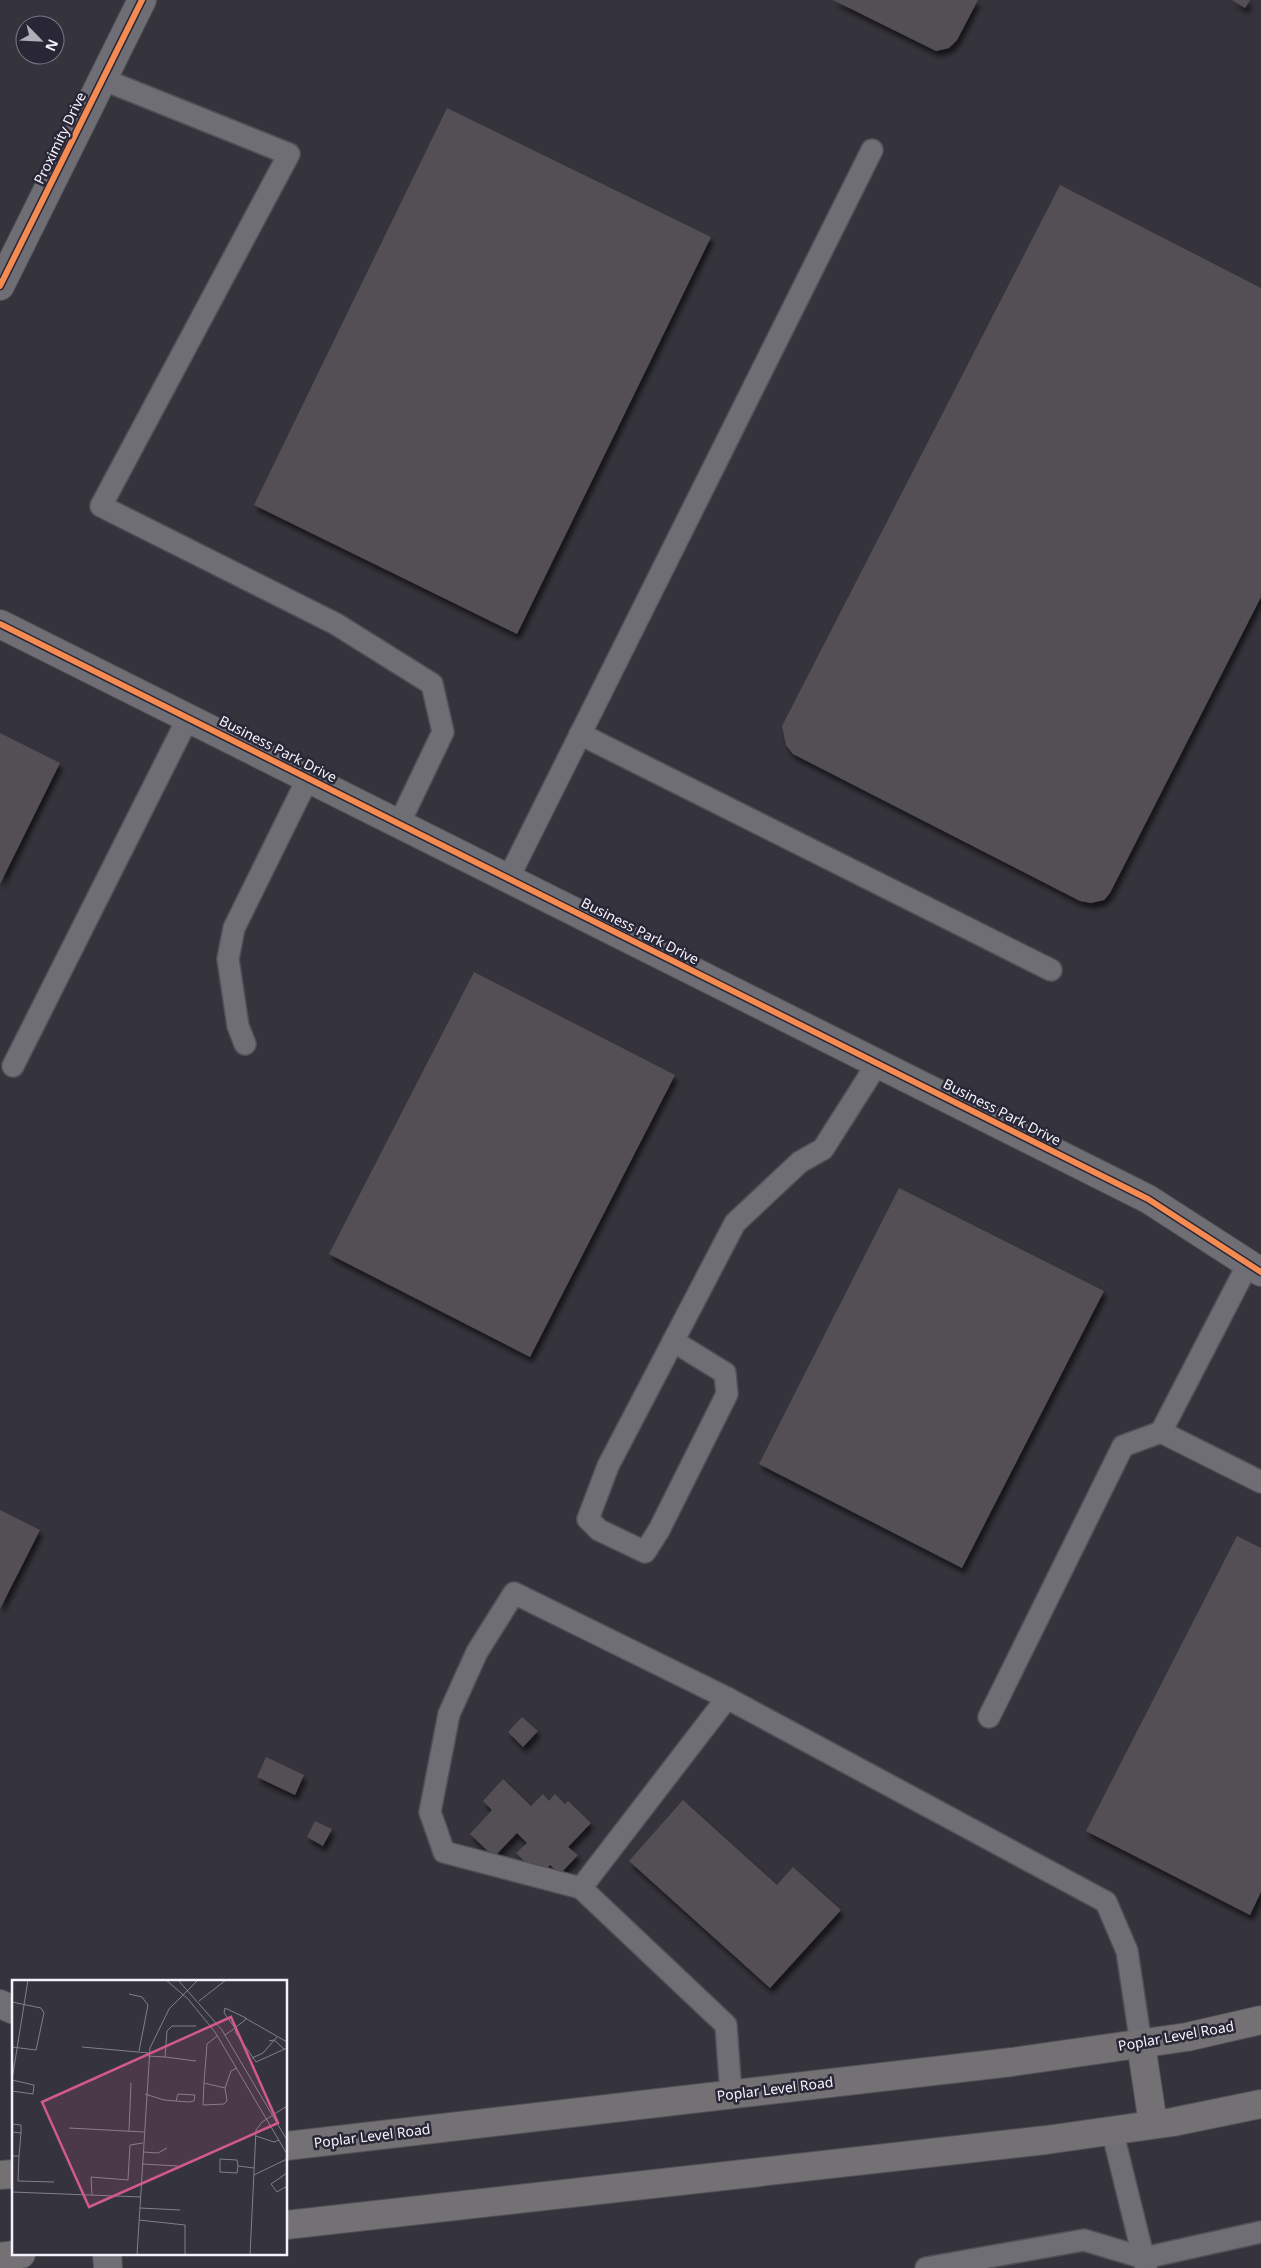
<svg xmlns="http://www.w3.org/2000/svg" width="1261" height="2268" viewBox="0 0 1261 2268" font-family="'Noto Sans',sans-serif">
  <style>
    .building { fill: #524f55; filter: url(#shadow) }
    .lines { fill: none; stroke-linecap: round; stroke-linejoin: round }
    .service-casing { stroke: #515057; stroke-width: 24 }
    .minor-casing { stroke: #515057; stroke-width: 30 }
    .secondary-casing { stroke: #515057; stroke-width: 30 }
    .service { stroke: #6f6e75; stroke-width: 21 }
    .minor { stroke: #6f6e75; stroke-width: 28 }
    .secondary { stroke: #737173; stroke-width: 28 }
    .cycleway-casing { stroke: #292636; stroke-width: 9 }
    .cycleway { stroke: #f68b52; stroke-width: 6 }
    .labels { text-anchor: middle; stroke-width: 5; stroke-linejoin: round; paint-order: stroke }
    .street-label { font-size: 14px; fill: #f4f2fd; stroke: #292636 }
    .inset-road { fill: none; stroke: #818089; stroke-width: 1 }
    .view { fill: #d1598c; fill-opacity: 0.15; stroke: #d1598c; stroke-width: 2.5 }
    .inset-edge { fill: none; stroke: #f4f2fd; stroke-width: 2.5 }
  </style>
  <defs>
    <filter id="shadow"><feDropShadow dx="3" dy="5.5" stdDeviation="2.5" flood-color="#0009"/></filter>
  </defs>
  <rect width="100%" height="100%" fill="#35343c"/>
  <g class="building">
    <polygon points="833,0 978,0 957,40 949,48 936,51"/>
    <polygon points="1232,0 1250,0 1245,8"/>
    <polygon points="447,108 711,237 517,634 254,505"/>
    <polygon points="1060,185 1261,288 1261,597 1110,893 1104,900 1091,903 1080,901 793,754 786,745 782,726"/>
    <polygon points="0,733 60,763 0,884"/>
    <polygon points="474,972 675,1075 530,1357 329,1254"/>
    <polygon points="899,1188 1104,1291 962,1568 759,1464"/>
    <polygon points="0,1510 40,1530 0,1609"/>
    <polygon points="1237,1536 1261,1548 1261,1892 1250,1915 1086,1831"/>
    <polygon points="522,1717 538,1731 523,1747 508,1732"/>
    <polygon points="266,1757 304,1775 295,1795 257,1777"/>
    <polygon points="503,1779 531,1806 543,1794 549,1801 555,1794 565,1804 568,1801 591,1823 568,1847 578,1855 560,1874 550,1865 539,1876 516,1853 527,1843 517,1833 494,1857 470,1834 492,1810 483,1801"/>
    <polygon points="683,1800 777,1885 793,1867 841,1910 770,1988 629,1861"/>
    <polygon points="315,1821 332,1829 323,1846 307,1837"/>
  </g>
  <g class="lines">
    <g class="service-casing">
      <g id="service">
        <polyline points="102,79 289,154 101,506 336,624 432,684 443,732 399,824"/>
        <polyline points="580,734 1051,970"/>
        <polyline points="508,879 872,150"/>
        <polyline points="245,1044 238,1026 228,959 234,928 308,778"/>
        <polyline points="13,1066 188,718"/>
        <polyline points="1248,1264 1161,1432 1261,1482"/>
        <polyline points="673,1341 725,1373 727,1394 659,1530 645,1552 599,1530 588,1519 608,1466 735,1223 800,1162 823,1149 877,1064"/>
        <polyline points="989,1717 1123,1446 1161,1432"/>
        <polyline points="581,1888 444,1852 430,1812 449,1714 477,1652 514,1593 727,1698"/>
        <polyline points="731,2094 726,2025 581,1888 727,1698 1106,1902 1127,1951 1141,2044"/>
        <polyline points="1112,2130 1146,2268"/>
        <polyline points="926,2268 1084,2240 1144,2258 1261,2232"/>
      </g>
    </g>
    <g class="minor-casing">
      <g id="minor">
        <polyline points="0,286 142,0"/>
        <polyline points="0,624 1148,1199 1261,1272"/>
        <polyline points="0,2004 14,2010"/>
        <polyline points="107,2254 108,2268"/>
      </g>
    </g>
    <g class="secondary-casing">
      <g id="secondary">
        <polyline points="1141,2044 1153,2124"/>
        <polyline points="286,2146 1012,2062 1187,2037 1261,2020"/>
        <polyline points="0,2175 14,2174"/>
        <polyline points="286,2225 1046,2140 1173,2122 1261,2104"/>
        <polyline points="0,2257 21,2254"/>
      </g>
    </g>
    <use href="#service" class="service"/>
    <use href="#minor" class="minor"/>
    <use href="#secondary" class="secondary"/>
    <g class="cycleway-casing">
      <g id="cycleway">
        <polyline points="0,286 142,0"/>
        <polyline points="0,624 1148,1199 1261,1272"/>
      </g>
    </g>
    <use href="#cycleway" class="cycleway"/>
  </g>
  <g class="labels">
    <g class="street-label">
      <text transform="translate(60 138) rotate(-64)" y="5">Proximity Drive</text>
      <text transform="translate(278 749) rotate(27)" y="5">Business Park Drive</text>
      <text transform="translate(640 931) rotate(27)" y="5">Business Park Drive</text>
      <text transform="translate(1002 1112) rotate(27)" y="5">Business Park Drive</text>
      <text transform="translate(1176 2036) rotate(-10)" y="5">Poplar Level Road</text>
      <text transform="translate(775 2089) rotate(-7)" y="5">Poplar Level Road</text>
      <text transform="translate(372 2136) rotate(-7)" y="5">Poplar Level Road</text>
    </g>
  </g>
  <g transform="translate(12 1980)">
    <rect width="275" height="275" fill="#35343c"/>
    <path class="inset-road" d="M154,0L176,19L203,52L275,174M166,0L210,50L275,160M117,14L130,17L136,25L127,71M187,21L214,0M0,22L29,28L32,33L24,70L0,67M233,38L275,62M213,55L223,48L233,40L234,38L213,28L212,33L223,48L224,53L244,82L275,68M205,56L195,64L192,103L213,108L219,91L225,88M257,61L262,60L272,69M70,67L137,73M136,76L153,77L155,51L160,46H184M153,77L184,81M240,78L251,73L265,57M0,100L16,0M0,100L22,105L21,114L0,111M192,103L191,125L212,124L215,121L213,108M133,114L152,120L164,121L177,122L182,121L183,115L166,114L164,121M0,144L9,145V153M57,148L132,152M117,151L119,103M0,152L9,153L7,176H0M244,156L262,162L267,160M131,172L146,173L155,168M7,176L6,201L42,202M130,184L166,186M226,186L225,180L208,179V192L225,193L226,186L242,188M275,193L259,204L265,212L275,206M242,195L275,179M0,212L129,217M80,215L79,197L116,200L118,165L131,163M128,228L168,230M127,240L173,245V275M125,275L138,68L157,29L186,0M238,275L244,150L250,142L275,126"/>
    <path class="view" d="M219,37L266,143L77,227L30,122Z"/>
    <rect width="275" height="275" class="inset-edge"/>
  </g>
  <g transform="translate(40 40) rotate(114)"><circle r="24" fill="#292636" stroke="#7a7886"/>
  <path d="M0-4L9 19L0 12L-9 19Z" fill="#b1b0b9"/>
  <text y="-8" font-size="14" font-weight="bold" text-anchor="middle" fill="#f4f2fd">N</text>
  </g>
</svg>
